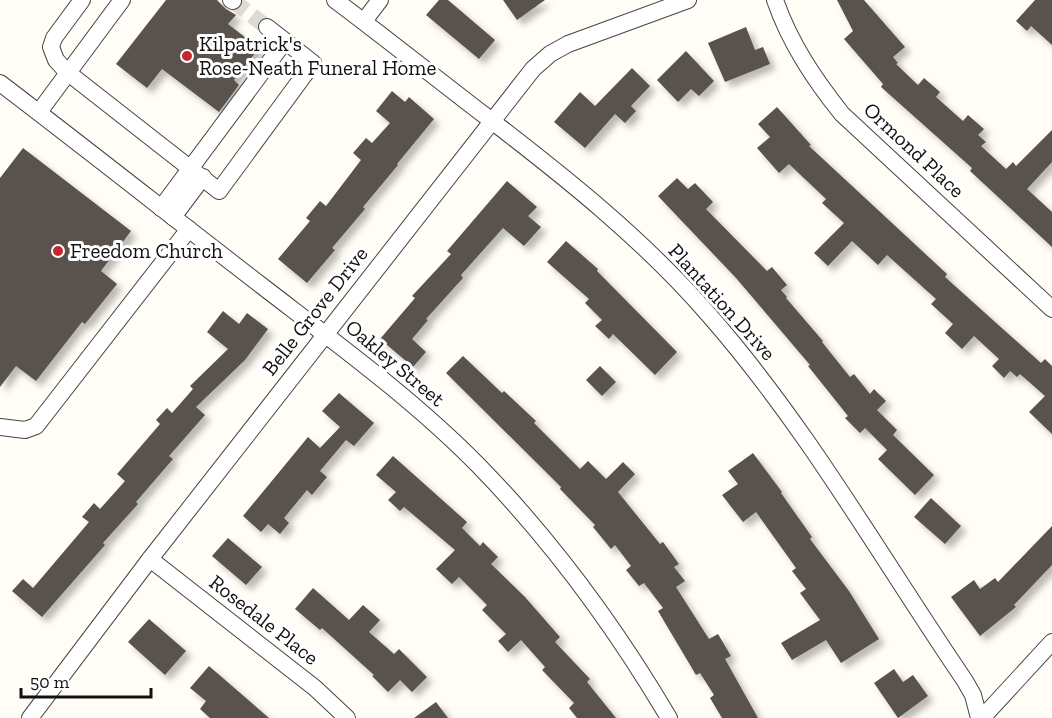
<svg xmlns="http://www.w3.org/2000/svg" width="1052" height="718" viewBox="0 0 1052 718" font-family="'Zilla Slab',serif">
  <style>
    .building { fill: #5a524d; filter: url(#shadow) }
    .lines { fill: none; stroke-linecap: round; stroke-linejoin: round }
    .minor-tunnel { stroke: #dbdad3; stroke-width: 16; stroke-dasharray: 16 8; stroke-linecap: butt }
    .minor-casing { stroke: #444; stroke-width: 18 }
    .minor { stroke: #fff; stroke-width: 16 }
    .poi-dot { fill: #c4262e; stroke: #fff; stroke-width: 2 }
    .labels { text-anchor: middle; stroke-width: 6; stroke-linejoin: round; paint-order: stroke }
    .poi-label { font-size: 21px; fill: #111; stroke: #fff; text-anchor: start }
    .street-label { font-size: 21px; fill: #111; stroke: #fff }
  </style>
  <defs>
    <filter id="shadow"><feDropShadow dx="5.5" dy="5.5" stdDeviation="3" flood-color="#0004"/></filter>
  </defs>
  <rect width="100%" height="100%" fill="#fffdf5"/>
  <g class="building">
    <polygon points="166,0 217,0 226,9 236,15 228,24 259,48 234,80 239,85 219,112 162,69 147,88 116,64"/>
    <polygon points="439,0 448,0 495,40 479,59 426,15"/>
    <polygon points="503,0 545,0 517,20"/>
    <polygon points="837,0 864,0 905,47 893,57 898,63 896,64 918,85 924,78 940,92 936,97 963,121 968,115 984,129 978,135 986,142 981,146 1006,169 1013,162 1016,166 1052,130 1052,162 1027,189 1052,212 1052,247 970,171 972,168 881,87 883,84 844,39 853,31"/>
    <polygon points="1035,0 1052,0 1052,45 1031,26 1027,31 1016,21"/>
    <polygon points="746,27 755,50 763,47 770,64 725,82 708,43"/>
    <polygon points="686,51 714,81 699,96 691,89 678,102 657,80"/>
    <polygon points="632,68 650,86 631,106 636,111 625,123 615,114 585,148 554,122 580,92 595,106"/>
    <polygon points="392,91 405,102 409,97 434,119 397,164 398,165 363,207 365,209 332,248 335,250 307,283 278,259 310,221 306,218 320,201 326,206 361,160 353,153 366,138 372,143 390,123 376,111"/>
    <polygon points="777,107 811,145 809,146 947,274 945,277 1041,363 1045,359 1052,366 1052,434 1029,412 1045,396 1020,374 1017,377 1010,371 1004,378 992,366 999,359 974,336 962,349 945,333 953,324 931,304 936,299 887,255 878,265 852,241 828,266 814,253 844,223 822,203 826,199 789,164 779,173 757,148 770,137 758,124"/>
    <polygon points="23,148 131,231 101,271 117,284 85,324 82,322 36,381 16,366 0,387 0,178"/>
    <polygon points="677,178 688,189 695,183 713,202 706,209 767,271 772,267 787,285 781,290 787,297 786,298 823,341 822,342 850,377 854,374 870,394 874,389 886,401 877,410 897,430 893,435 934,475 915,495 878,459 887,450 865,428 860,433 845,418 848,416 808,366 810,365 736,278 658,196"/>
    <polygon points="507,181 537,207 528,216 541,227 524,246 503,228 461,275 463,278 426,319 428,320 412,339 426,352 413,367 380,339 415,298 412,296 451,254 447,251"/>
    <polygon points="566,241 598,269 597,271 677,352 655,375 613,334 609,339 595,326 602,320 585,303 589,299 547,262"/>
    <polygon points="223,311 239,324 247,313 268,329 245,360 196,407 205,415 169,456 173,459 136,502 138,504 103,543 105,545 42,617 12,591 23,579 33,588 89,522 82,517 94,503 100,509 125,481 117,474 160,424 156,420 167,408 172,413 193,389 190,386 228,349 207,332"/>
    <polygon points="463,356 502,393 504,391 536,421 534,423 580,469 588,461 606,479 623,462 635,474 618,492 660,544 663,542 679,564 674,567 685,581 676,587 709,639 718,634 731,656 725,659 758,718 722,718 710,698 714,695 700,673 696,675 658,611 663,608 644,583 639,586 626,570 631,566 615,545 611,549 593,527 595,525 560,489 561,487 446,373"/>
    <polygon points="600,366 616,382 602,396 586,380"/>
    <polygon points="339,393 374,423 354,446 346,440 320,471 327,477 312,495 307,490 284,518 289,523 280,534 268,524 261,532 243,516 308,437 320,448 340,427 322,411"/>
    <polygon points="753,453 782,492 781,493 812,537 810,539 849,591 879,639 841,663 826,640 792,660 781,643 820,620 800,593 806,589 792,571 796,568 756,512 743,522 722,495 738,484 728,471"/>
    <polygon points="393,456 467,522 462,528 480,546 483,542 498,557 491,564 525,597 560,637 555,642 590,679 587,682 616,718 577,718 569,708 574,703 542,670 545,667 521,640 508,652 498,641 506,634 482,610 487,605 459,577 452,584 436,569 455,550 404,507 400,511 388,500 396,492 376,475"/>
    <polygon points="931,498 961,526 945,544 914,517"/>
    <polygon points="1052,526 1052,565 1014,605 1016,607 980,636 951,597 974,580 980,589 995,578 998,582"/>
    <polygon points="228,538 262,567 246,585 212,556"/>
    <polygon points="313,588 349,620 363,605 380,620 369,632 394,654 399,649 427,677 412,692 400,680 388,692 372,676 374,675 322,628 320,630 295,609"/>
    <polygon points="149,619 186,651 165,675 128,642"/>
    <polygon points="209,666 269,718 210,718 200,709 206,701 190,688"/>
    <polygon points="894,669 903,682 913,675 928,696 898,718 874,683"/>
    <polygon points="436,702 448,718 414,718"/>
  </g>
  <g class="lines">
    <polyline class="minor-tunnel" points="233,1 267,27"/>
    <g class="minor-casing">
      <g id="minor">
        <polyline points="82,0 54,38 51,47 56,60 67,72 219,191 313,63 285,41 161,208"/>
        <polyline points="231,0 233,1"/>
        <path d="M335,0C387,39 437,79 488,118C566,178 644,240 709,315C808,428 881,558 965,681L973,695L979,718"/>
        <path d="M775,0C790,43 814,79 842,114L1052,309"/>
        <polyline points="364,21 380,0"/>
        <polyline points="267,27 285,41"/>
        <path d="M0,83C88,150 175,219 262,286C336,343 413,399 478,465C554,543 614,625 669,718"/>
        <polyline points="39,112 122,0"/>
        <polyline points="173,217 203,177"/>
        <polyline points="0,427 25,430 36,426 189,229"/>
        <polyline points="150,559 315,688 347,718"/>
        <polyline points="30,718 150,559 533,69 550,54 568,44 688,0"/>
        <polyline points="982,718 1052,642"/>
      </g>
    </g>
    <use href="#minor" class="minor"/>
  </g>
  <g class="poi-dot">
    <circle cx="187" cy="56" r="6"/>
    <circle cx="58" cy="251" r="6"/>
  </g>
  <g class="labels">
    <g class="poi-label">
      <text x="199" y="51">Kilpatrick's<tspan x="199" dy="24">Rose-Neath Funeral Home</tspan></text>
      <text x="70" y="258">Freedom Church</text>
    </g>
    <g class="street-label">
      <text transform="translate(914 150) rotate(43)" y="7">Ormond Place</text>
      <text transform="translate(722 302) rotate(48)" y="7">Plantation Drive</text>
      <text transform="translate(315 311) rotate(-52)" y="7">Belle Grove Drive</text>
      <text transform="translate(395 363) rotate(40)" y="7">Oakley Street</text>
      <text transform="translate(264 620) rotate(38)" y="7">Rosedale Place</text>
    </g>
  </g>
  <path d="M21 688v9h130v-9" fill="none" stroke="#111111" stroke-width="3"/>
  <text x="30" y="688" font-size="18" fill="#111111" stroke="#ffffff" stroke-width="4.5" paint-order="stroke">50 m</text>
</svg>
